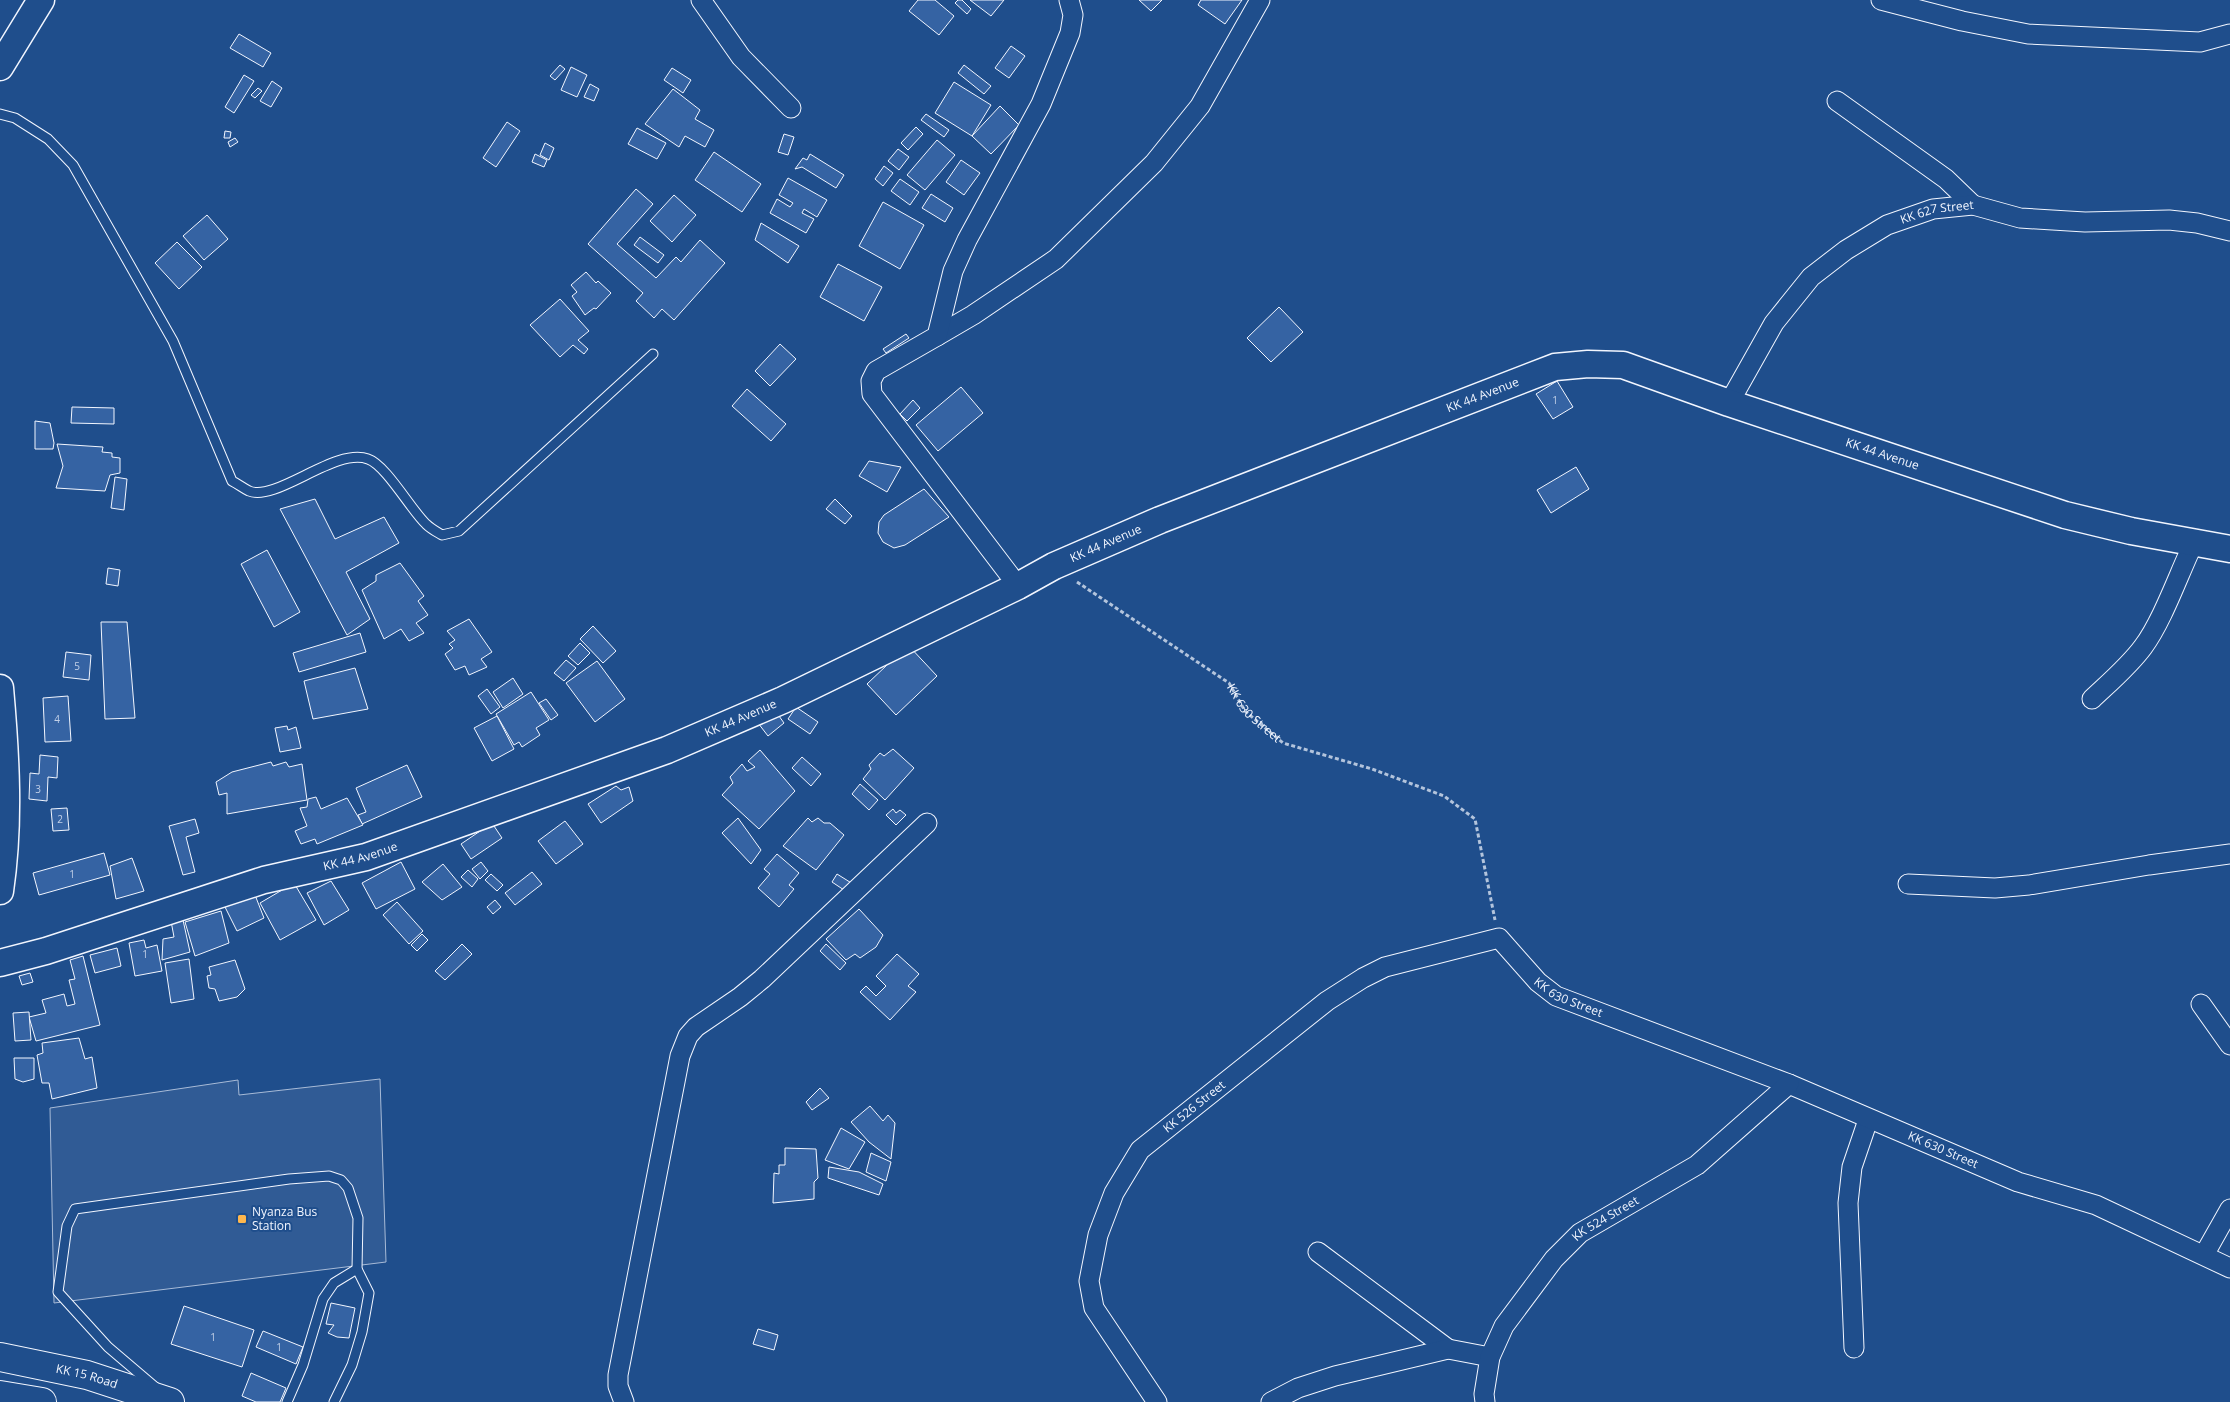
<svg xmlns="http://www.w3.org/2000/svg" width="2230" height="1402" viewBox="0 0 2230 1402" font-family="'Open Sans',sans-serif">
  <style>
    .built { fill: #305b95; stroke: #a8bbd7 }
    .building { fill: #3563a3; stroke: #f2f6ff }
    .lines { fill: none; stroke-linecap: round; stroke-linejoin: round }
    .lane-casing { stroke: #f2f6ff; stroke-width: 11 }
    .street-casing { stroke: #f2f6ff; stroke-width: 21 }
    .secondary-casing { stroke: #f2f6ff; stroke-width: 29 }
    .highway-casing { stroke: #f2f6ff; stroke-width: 30 }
    .path { stroke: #b3c4dc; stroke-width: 3; stroke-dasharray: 4 2.5; stroke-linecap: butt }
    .lane { stroke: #1f4e8c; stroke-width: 9 }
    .street { stroke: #1f4e8c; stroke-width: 19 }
    .secondary { stroke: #1f4e8c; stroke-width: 26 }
    .highway { stroke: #1f4e8c; stroke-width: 28 }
    .poi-dot { fill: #ffb74d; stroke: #1f4e8c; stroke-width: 2 }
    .labels { text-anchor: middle; stroke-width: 4; stroke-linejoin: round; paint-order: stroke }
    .number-label { font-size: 10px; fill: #c3d1e8 }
    .street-label { font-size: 12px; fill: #f2f6ff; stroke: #1f4e8c }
    .poi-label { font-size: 12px; fill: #f2f6ff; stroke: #1f4e8c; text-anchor: start }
  </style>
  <rect width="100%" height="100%" fill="#1f4e8c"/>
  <polygon class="built" points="380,1079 386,1262 54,1303 50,1108 238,1080 239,1095"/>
  <g class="building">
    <polygon points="918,0 935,0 954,16 939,35 909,11"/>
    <polygon points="958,0 962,0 971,9 967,14 955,3"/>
    <polygon points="970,0 1004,0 991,16"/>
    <polygon points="1139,0 1162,0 1151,11"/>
    <polygon points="1201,0 1242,0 1225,24 1198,5"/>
    <polygon points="239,34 271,53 263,67 230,48"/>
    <polygon points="1011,46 1025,56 1009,78 995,68"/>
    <polygon points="560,65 565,69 555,80 550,76"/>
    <polygon points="964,65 991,86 984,94 958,73"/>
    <polygon points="571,67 587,75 577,97 561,90"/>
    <polygon points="672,68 691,80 683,93 664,80"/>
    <polygon points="244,75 254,81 234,113 225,107"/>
    <polygon points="272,81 282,88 271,107 260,101"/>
    <polygon points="954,82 991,105 972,136 935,113"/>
    <polygon points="590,84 599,89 594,101 584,97"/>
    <polygon points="258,88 262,91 255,98 251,95"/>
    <polygon points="673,89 700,110 695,119 714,130 705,147 685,136 679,147 645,124"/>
    <polygon points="1000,106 1019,125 991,154 972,136"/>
    <polygon points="926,114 949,130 944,137 921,120"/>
    <polygon points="507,122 520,131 496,167 483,158"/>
    <polygon points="916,127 923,134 908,150 901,143"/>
    <polygon points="637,128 666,143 657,159 628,144"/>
    <polygon points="225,131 231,132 230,138 224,138"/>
    <polygon points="784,134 794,137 788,155 778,152"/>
    <polygon points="235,138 238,142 230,147 228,142"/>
    <polygon points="937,140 955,155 925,190 907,175"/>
    <polygon points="545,143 554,148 549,160 540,155"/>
    <polygon points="898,149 909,157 899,170 888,161"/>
    <polygon points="714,152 761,184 742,212 695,180"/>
    <polygon points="535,154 547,160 544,167 532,162"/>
    <polygon points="810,154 844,175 836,188 802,167 795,169 803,158 807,160"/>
    <polygon points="961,160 980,173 964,195 946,182"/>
    <polygon points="884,166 893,173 883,186 875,179"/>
    <polygon points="788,178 827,200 817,217 804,209 802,213 814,219 806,233 770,213 777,199 790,207 793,203 779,195"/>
    <polygon points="900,179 919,192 910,205 891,191"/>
    <polygon points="636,189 653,204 617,244 656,278 676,257 681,262 700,240 725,263 674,320 662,309 654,318 636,301 643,293 588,244"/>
    <polygon points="931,194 953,208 945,222 922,208"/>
    <polygon points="674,195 696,215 672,242 650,221"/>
    <polygon points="883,202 924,225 900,269 859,246"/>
    <polygon points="207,215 228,239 204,260 183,236"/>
    <polygon points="761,223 799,246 788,263 755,240"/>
    <polygon points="640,237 664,255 658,263 634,245"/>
    <polygon points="177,242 202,267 179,289 155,263"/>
    <polygon points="838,264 882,287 864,321 820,297"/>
    <polygon points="586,272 596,283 598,281 611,293 596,309 594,308 585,315 572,296 577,292 571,285"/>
    <polygon points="560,299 589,331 578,340 588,349 584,354 573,345 560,357 530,325"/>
    <polygon points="1279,307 1303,332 1271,362 1247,338"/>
    <polygon points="906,334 909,338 886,353 883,349"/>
    <polygon points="780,344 796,359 770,386 755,371"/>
    <polygon points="1557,381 1573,407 1553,419 1536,394"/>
    <polygon points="961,387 983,413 938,451 916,425"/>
    <polygon points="747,389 786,424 771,441 732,406"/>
    <polygon points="913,400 920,408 907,421 900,414"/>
    <polygon points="72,407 114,408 114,424 71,423"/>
    <polygon points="35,421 50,423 54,443 53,449 35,449"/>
    <polygon points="57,444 103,447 102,452 112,453 112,457 120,458 120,473 110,475 105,491 56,488 63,466"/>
    <polygon points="869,461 901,467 887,492 859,476"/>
    <polygon points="1576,467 1589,489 1551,513 1537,490"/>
    <polygon points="115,477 127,479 124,510 111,508"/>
    <polygon points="924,489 949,517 905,545 894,548 883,542 878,533 879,522 884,515"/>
    <polygon points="315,499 335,539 384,517 399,543 346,572 370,619 347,635 280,509"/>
    <polygon points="835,499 852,516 845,524 826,509"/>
    <polygon points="267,550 300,612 274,627 241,564"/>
    <polygon points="400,563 424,596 418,601 428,615 416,623 424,633 409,641 401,629 384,639 362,590 376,581 376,575"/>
    <polygon points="108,568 120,570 118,586 106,584"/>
    <polygon points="469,619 492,652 481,659 487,667 469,675 465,666 455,670 445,654 453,648 449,644 455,640 447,631"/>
    <polygon points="101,622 127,622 135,718 105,719"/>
    <polygon points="593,626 616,651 603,663 580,639"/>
    <polygon points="360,633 366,652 299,672 293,653"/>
    <polygon points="580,643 590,653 578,665 568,656"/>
    <polygon points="908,645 937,676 896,715 867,684"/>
    <polygon points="66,652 91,655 89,680 63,677"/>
    <polygon points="566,660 576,668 564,681 554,673"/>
    <polygon points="597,661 625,699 595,722 566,683"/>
    <polygon points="355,668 368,709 313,719 304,681"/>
    <polygon points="513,678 523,694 503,708 493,692"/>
    <polygon points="487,689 500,707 491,714 478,696"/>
    <polygon points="531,692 549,720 536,728 540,735 522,747 519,742 514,745 496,714"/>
    <polygon points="68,696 71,741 45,742 43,698"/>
    <polygon points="546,699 558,715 551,720 539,703"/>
    <polygon points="796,707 818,722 810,734 788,719"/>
    <polygon points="774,709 784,723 768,736 758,723"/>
    <polygon points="497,716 514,749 492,761 474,728"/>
    <polygon points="287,726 288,730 296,727 301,748 280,752 275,728"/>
    <polygon points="893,749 914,768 885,800 863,779 871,769 869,765 880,753 884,756"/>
    <polygon points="760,750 795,791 759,829 722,795 733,783 730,777 742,764 747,771 755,767 748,761"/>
    <polygon points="40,755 58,757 57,778 48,777 47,801 29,799 30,773 39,774"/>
    <polygon points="802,757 821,774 811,786 792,768"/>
    <polygon points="271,762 273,766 286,762 289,767 302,764 307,800 227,814 227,793 219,795 216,782 232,772"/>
    <polygon points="407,765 422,797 362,824 358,815 366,812 356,788"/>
    <polygon points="860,784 878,800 869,810 852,794"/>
    <polygon points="616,786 621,790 629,787 633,801 601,823 588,804"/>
    <polygon points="316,797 321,809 347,798 363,825 317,844 315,839 301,844 295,831 307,826 300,808 307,807 308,799"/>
    <polygon points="67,808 69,830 53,831 51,809"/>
    <polygon points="893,809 896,813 900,810 906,815 896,825 886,815"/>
    <polygon points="738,818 761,850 751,864 722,833"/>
    <polygon points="808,818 812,822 818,818 824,823 830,823 844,835 816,870 783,846"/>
    <polygon points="195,819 199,833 186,837 195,872 183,875 169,826"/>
    <polygon points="565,821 583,844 556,864 538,841"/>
    <polygon points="492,823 502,838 471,859 461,844"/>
    <polygon points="104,853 110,875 39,895 33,873"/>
    <polygon points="777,854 799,873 789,885 794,889 779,907 758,888 770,874 764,869"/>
    <polygon points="132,858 144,891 116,899 110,866"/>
    <polygon points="401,862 415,889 376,909 362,883"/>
    <polygon points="481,862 488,871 480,879 472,869"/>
    <polygon points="443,864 462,887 442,900 422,882"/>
    <polygon points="468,870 478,879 472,887 461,877"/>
    <polygon points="532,872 542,884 515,905 505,893"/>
    <polygon points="491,874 503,885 497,891 485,880"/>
    <polygon points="837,874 853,884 847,892 832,882"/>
    <polygon points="331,881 349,910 324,925 307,893"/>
    <polygon points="294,883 316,920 280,940 260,903"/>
    <polygon points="255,895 264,918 237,931 225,907"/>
    <polygon points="495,900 501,907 493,914 487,907"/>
    <polygon points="397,902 423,931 409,944 383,915"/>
    <polygon points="859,909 883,935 876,947 860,958 855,954 846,960 826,939"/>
    <polygon points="221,911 229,943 195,956 185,922"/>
    <polygon points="183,920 190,952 162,960 163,939 174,937 171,921"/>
    <polygon points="422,934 428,940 417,951 411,945"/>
    <polygon points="144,940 146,948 157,945 162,971 135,976 129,943"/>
    <polygon points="462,944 472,954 445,980 435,971"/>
    <polygon points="826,944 846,963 840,970 820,951"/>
    <polygon points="117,948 121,966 95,973 90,955"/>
    <polygon points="897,954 919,974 908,986 916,992 890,1020 860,992 866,986 876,996 886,986 876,976"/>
    <polygon points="83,956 100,1025 36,1041 29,1017 46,1013 42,1000 64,994 67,1006 75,1004 69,980 75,979 70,960"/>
    <polygon points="189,959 194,999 171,1003 165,963"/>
    <polygon points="235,960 245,989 237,997 219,1001 215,989 209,988 207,976 211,975 209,967"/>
    <polygon points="30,973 33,982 22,985 19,976"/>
    <polygon points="29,1012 31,1040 15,1041 13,1013"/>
    <polygon points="79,1038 85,1059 92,1057 97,1088 52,1099 49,1083 42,1083 37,1055 43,1053 42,1043"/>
    <polygon points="14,1058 34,1058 34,1079 23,1082 15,1079"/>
    <polygon points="820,1088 829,1098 812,1110 806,1102"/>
    <polygon points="870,1106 883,1121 888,1115 895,1123 891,1159 869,1142 851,1122"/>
    <polygon points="841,1128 865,1142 849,1169 825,1160"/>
    <polygon points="785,1148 816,1149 818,1178 814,1182 814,1199 773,1203 774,1173 779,1174 779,1165 785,1165"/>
    <polygon points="871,1153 891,1162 886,1181 866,1172"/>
    <polygon points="829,1167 859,1172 883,1184 879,1195 828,1178"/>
    <polygon points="331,1303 355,1308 349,1338 337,1337 328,1333 334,1325 326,1324"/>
    <polygon points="184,1306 254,1330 242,1367 171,1344"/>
    <polygon points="758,1329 778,1335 774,1350 753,1344"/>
    <polygon points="263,1331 303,1347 296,1364 256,1347"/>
    <polygon points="251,1373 286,1388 280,1402 256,1402 242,1396"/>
  </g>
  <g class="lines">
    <g class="lane-casing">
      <g id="lane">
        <path d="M0,114L15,118L48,139L73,165L173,341L232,481C238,484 243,488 249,491C277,502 335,447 368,459C386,465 411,510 426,524C431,529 437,532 442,535L459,531L653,354"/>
        <polyline points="155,1387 108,1347 58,1292 67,1226 75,1209 289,1179 329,1176 341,1180 348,1188 358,1218 357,1269 369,1293 362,1332 352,1365 334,1402"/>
        <polyline points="287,1402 303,1365 323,1299 334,1283 357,1269"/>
      </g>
    </g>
    <g class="street-casing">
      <g id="street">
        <polyline points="701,0 741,57 791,108"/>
        <polyline points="1881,0 1962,21 2028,34 2200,42 2230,34"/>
        <polyline points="1837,101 1946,179 1973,205"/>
        <polyline points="937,336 973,315 1056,259 1154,163 1200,106 1260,0"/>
        <path id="s2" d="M1729,403L1774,323L1811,277L1846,250L1887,225L1933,209L1973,205L2020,218L2085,222L2169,220L2197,223L2230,231"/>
        <polyline points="1018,586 872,394 871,381 876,371 937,336 953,271 967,240 1041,104 1070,33 1073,15 1069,0"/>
        <path d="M2092,699C2110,682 2129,666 2143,647C2163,620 2179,573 2194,542"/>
        <polyline points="1908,884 1995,888 2029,885 2149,865 2230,854"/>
        <polyline points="2201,1004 2230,1045"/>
        <polyline points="1318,1252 1448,1349"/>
        <polyline points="2204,1255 2230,1209"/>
        <polyline points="1854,1348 1848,1203 1852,1167 1868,1120"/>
        <polyline points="624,1402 618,1386 618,1375 680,1056 688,1036 696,1027 740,997 762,979 927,823"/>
        <path id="s3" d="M1157,1402L1094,1308L1089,1281L1098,1235L1114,1193L1140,1150L1327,1001L1363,978L1385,967L1499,938L1538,982L1556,996L1789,1084L2018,1182L2096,1205L2230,1268"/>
        <polyline points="1271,1402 1298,1388 1335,1376 1448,1349 1490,1357"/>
        <path id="s4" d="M1485,1402L1484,1394L1490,1357L1504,1326L1554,1259L1580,1233L1697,1165L1789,1084"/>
      </g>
    </g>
    <g class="secondary-casing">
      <g id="secondary">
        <polyline points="0,67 41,0"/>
        <path d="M0,688C6,755 10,824 0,891"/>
        <path id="s5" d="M0,963L46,951L264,880L366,857L667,750L783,700L1018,586L1054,566L1160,520L1555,367L1588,364L1623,365L1729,403L2065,515L2131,531L2230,549"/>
      </g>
    </g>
    <g class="highway-casing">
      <g id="highway">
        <path id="s6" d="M0,1357L87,1375L170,1402"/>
        <polyline points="0,1395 42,1402"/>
      </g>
    </g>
    <path class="path" id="s1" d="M1077,582L1229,683L1245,711L1283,743L1372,769L1444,796L1475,819L1495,920"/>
    <use href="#lane" class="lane"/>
    <use href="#street" class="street"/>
    <use href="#secondary" class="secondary"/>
    <use href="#highway" class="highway"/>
  </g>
  <rect class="poi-dot" x="237" y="1214" width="10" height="10" rx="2.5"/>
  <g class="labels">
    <g class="number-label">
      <text x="1555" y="404">1</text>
      <text x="77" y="670">5</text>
      <text x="57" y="723">4</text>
      <text x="38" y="793">3</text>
      <text x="60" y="823">2</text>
      <text x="72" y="878">1</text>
      <text x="145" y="958">1</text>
      <text x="213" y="1341">1</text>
      <text x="279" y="1351">1</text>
    </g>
    <g class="street-label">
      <text dy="4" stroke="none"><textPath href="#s2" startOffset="295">KK 627 Street</textPath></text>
      <text dy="4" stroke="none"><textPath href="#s5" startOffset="1591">KK 44 Avenue</textPath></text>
      <text dy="4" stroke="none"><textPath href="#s5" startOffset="2011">KK 44 Avenue</textPath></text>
      <text dy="4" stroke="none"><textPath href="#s5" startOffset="1186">KK 44 Avenue</textPath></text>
      <text dy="4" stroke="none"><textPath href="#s1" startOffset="222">KK 630 Street</textPath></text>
      <text dy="4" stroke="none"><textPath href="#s5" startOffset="781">KK 44 Avenue</textPath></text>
      <text dy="4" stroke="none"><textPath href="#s5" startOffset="376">KK 44 Avenue</textPath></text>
      <text dy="4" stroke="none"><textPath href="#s3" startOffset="800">KK 630 Street</textPath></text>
      <text dy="4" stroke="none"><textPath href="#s3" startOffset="352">KK 526 Street</textPath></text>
      <text dy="4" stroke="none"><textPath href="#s3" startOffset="1205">KK 630 Street</textPath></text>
      <text dy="4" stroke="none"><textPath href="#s4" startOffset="229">KK 524 Street</textPath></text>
      <text dy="4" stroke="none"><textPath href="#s6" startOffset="89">KK 15 Road</textPath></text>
    </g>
    <g class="poi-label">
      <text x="252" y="1216">Nyanza Bus<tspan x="252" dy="14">Station</tspan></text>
    </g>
  </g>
</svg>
